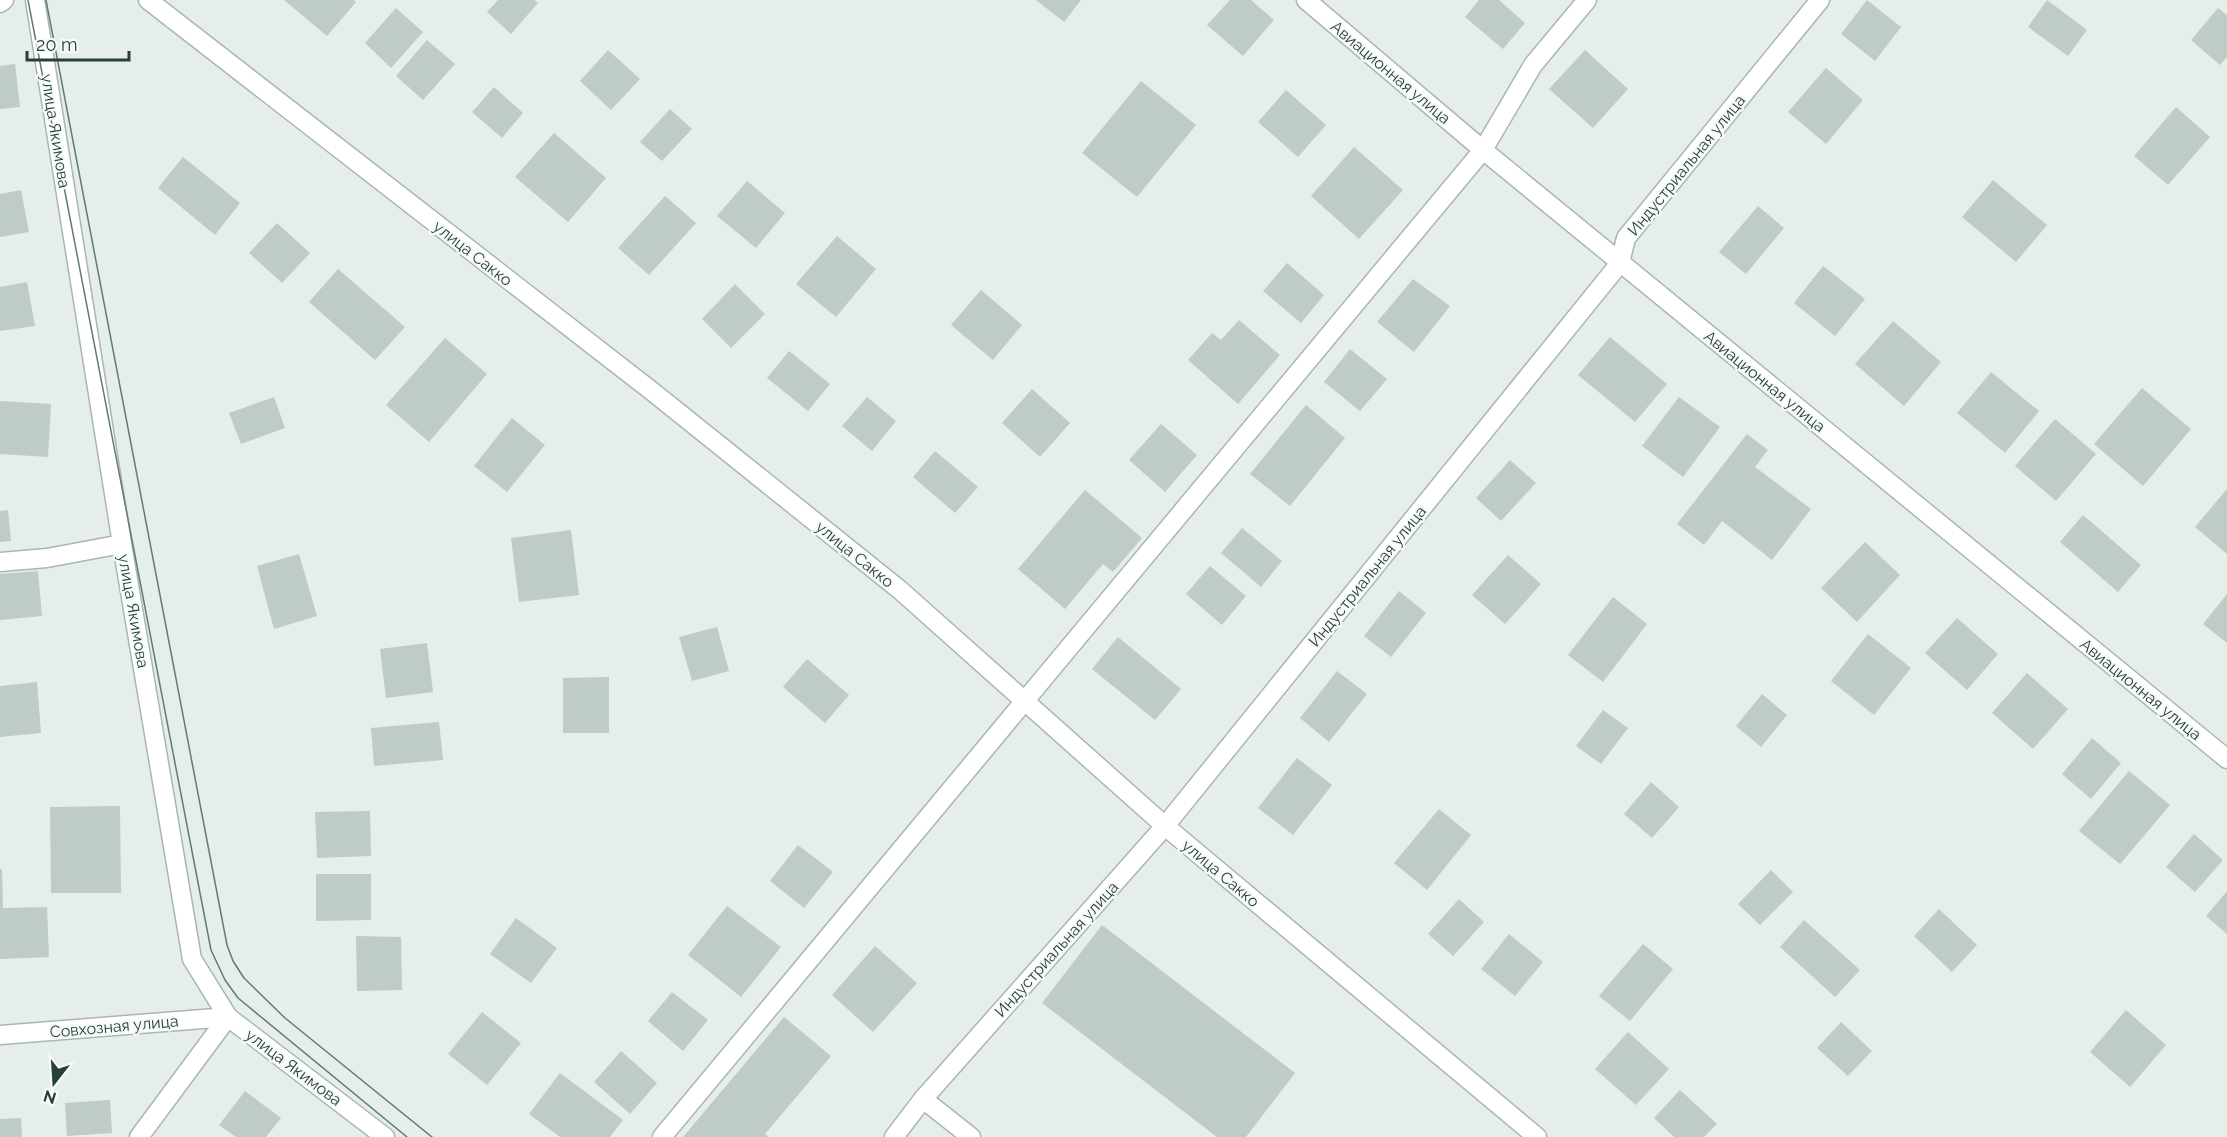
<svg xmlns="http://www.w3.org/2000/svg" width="2227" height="1137" viewBox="0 0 2227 1137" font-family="Raleway,sans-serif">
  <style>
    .building { fill: #becbc6 }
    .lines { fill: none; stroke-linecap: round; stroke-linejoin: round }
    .minor-casing { stroke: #a9b6b1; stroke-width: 21 }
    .minor { stroke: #fff; stroke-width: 18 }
    .tram { stroke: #617a72; stroke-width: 1.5 }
    .labels { text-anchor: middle; stroke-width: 4.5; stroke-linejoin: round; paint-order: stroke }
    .street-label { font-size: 16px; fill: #263f37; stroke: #f6faf8 }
  </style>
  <rect width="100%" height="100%" fill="#e6eeea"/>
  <g class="building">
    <polygon points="284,0 354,0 356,2 327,36"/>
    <polygon points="498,0 534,0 538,3 511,34 487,12"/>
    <polygon points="1036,0 1081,0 1064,22"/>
    <polygon points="1230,0 1251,0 1274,20 1243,56 1207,25"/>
    <polygon points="1479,0 1499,0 1525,23 1503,49 1465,17"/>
    <polygon points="1867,0 1901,27 1875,61 1841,34"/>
    <polygon points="2047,0 2087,30 2068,56 2028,27"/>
    <polygon points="396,8 423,32 391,68 365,43"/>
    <polygon points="2218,8 2227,15 2227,57 2220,65 2191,40"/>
    <polygon points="427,40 455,64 423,100 396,76"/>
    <polygon points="608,50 640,79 611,110 580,81"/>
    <polygon points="1585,50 1628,89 1593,128 1549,89"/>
    <polygon points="15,64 20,107 0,109 0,66"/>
    <polygon points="1826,68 1863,100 1826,144 1788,112"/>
    <polygon points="1141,81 1196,125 1137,197 1082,153"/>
    <polygon points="494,87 523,113 502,138 472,112"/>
    <polygon points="1286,90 1326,125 1298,157 1258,122"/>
    <polygon points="2176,107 2210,137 2168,185 2134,156"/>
    <polygon points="670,109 692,129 662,161 640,142"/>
    <polygon points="554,133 606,178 568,222 515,177"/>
    <polygon points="1354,147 1403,190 1359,239 1311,196"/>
    <polygon points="183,157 240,203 215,235 158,188"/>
    <polygon points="1993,180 2047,225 2016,262 1962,217"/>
    <polygon points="747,181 785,213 756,248 717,216"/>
    <polygon points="21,190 29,232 0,237 0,194"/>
    <polygon points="665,196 696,223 649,275 618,248"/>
    <polygon points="1758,206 1784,228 1746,274 1719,252"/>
    <polygon points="277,223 310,253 282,283 249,253"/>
    <polygon points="837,236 876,269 836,317 796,284"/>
    <polygon points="1287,263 1324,295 1301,323 1263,291"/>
    <polygon points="1823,266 1865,299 1835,336 1794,303"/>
    <polygon points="338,269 405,327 375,360 309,302"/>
    <polygon points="1413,279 1450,306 1414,352 1377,322"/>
    <polygon points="27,282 35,326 0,331 0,287"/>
    <polygon points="735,284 765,314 731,348 702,319"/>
    <polygon points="981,290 1022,325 993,360 951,325"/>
    <polygon points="1239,320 1280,355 1238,404 1188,360 1212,333 1221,340"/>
    <polygon points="1893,321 1941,362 1904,406 1855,364"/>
    <polygon points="1610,337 1667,384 1635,422 1578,375"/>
    <polygon points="445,338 487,374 429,442 386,405"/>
    <polygon points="1350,349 1387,379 1360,411 1324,382"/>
    <polygon points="789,351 830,384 808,411 767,378"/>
    <polygon points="1991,372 2039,411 2005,453 1957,413"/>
    <polygon points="2142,388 2191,429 2143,486 2094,444"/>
    <polygon points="1032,389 1070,423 1040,457 1002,423"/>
    <polygon points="274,397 285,428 241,444 229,413"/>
    <polygon points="867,397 896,421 872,451 842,426"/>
    <polygon points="1679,397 1720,427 1683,477 1642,446"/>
    <polygon points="0,401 51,404 48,457 0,454"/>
    <polygon points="1306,405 1345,438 1290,506 1250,474"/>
    <polygon points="512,418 545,445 507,492 474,466"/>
    <polygon points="2055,419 2096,454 2056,501 2015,466"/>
    <polygon points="1161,424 1197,455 1165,492 1129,460"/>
    <polygon points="1747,434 1768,450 1755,467 1811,509 1772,560 1722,521 1704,545 1677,524"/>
    <polygon points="935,451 978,487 955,513 913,477"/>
    <polygon points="1510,460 1536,483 1501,521 1476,498"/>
    <polygon points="2227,489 2227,554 2195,527"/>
    <polygon points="1085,490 1142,538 1113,572 1103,564 1065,609 1018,569"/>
    <polygon points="8,510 11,541 0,542 0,511"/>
    <polygon points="2083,515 2141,565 2118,592 2060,542"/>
    <polygon points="1242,528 1282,561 1261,587 1221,553"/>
    <polygon points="571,530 579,595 519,602 511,538"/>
    <polygon points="1865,542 1900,575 1857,622 1821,588"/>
    <polygon points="299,554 317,616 274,629 257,566"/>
    <polygon points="1508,555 1541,584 1505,624 1472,595"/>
    <polygon points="1210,566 1246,596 1222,625 1186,594"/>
    <polygon points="38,571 42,616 0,620 0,574"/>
    <polygon points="1399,591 1426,613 1391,657 1364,636"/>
    <polygon points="2227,594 2227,643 2203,624"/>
    <polygon points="1613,597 1647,624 1603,682 1568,655"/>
    <polygon points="1957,618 1998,654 1967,690 1925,653"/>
    <polygon points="717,627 729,671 692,681 679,637"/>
    <polygon points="1868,634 1911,668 1874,715 1831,681"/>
    <polygon points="1118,637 1181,689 1155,720 1092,669"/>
    <polygon points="427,643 433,692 386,698 380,649"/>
    <polygon points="807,659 849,695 825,723 783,687"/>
    <polygon points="1337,671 1367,694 1329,742 1300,718"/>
    <polygon points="2027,673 2068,709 2033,749 1992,713"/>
    <polygon points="609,677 609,733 563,733 563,678"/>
    <polygon points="37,682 41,733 0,737 0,686"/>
    <polygon points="1762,694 1787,715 1761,747 1736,726"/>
    <polygon points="1603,710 1628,728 1601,764 1576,746"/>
    <polygon points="439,722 443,760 374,766 371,728"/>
    <polygon points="2092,738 2121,763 2091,799 2062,774"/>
    <polygon points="1297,758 1332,785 1293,835 1258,808"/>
    <polygon points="2129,771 2170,805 2120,864 2079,831"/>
    <polygon points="1651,782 1679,807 1652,838 1624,814"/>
    <polygon points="120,806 121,893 51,893 50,807"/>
    <polygon points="1439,809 1471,835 1427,890 1394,863"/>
    <polygon points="370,811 371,856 317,858 315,812"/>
    <polygon points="2194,834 2223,860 2195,892 2166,867"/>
    <polygon points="798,845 833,872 804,908 770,881"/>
    <polygon points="0,869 2,869 3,908 47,907 49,957 0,959"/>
    <polygon points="1771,870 1793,892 1760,925 1738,904"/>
    <polygon points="316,874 371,874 371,920 316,921"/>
    <polygon points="2227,891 2227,934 2206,916"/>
    <polygon points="1459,899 1484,922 1453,956 1428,934"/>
    <polygon points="727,906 781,947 741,997 688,955"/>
    <polygon points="1939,909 1977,945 1952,972 1914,936"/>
    <polygon points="516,918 557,948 531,983 490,954"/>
    <polygon points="1804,920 1860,970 1835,997 1780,947"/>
    <polygon points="1102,925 1295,1073 1246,1137 1217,1137 1042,1003"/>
    <polygon points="1509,934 1543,962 1515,996 1481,969"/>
    <polygon points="356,936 401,937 402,990 357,991"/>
    <polygon points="1643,944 1673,969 1630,1021 1599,996"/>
    <polygon points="875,946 917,983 873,1032 832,995"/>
    <polygon points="672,992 708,1020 683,1051 648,1021"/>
    <polygon points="2126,1010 2166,1045 2130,1087 2090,1052"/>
    <polygon points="482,1012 521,1043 487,1085 448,1054"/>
    <polygon points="784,1017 831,1056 765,1134 769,1137 683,1137"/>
    <polygon points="1841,1022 1872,1051 1848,1076 1817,1048"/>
    <polygon points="1628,1032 1669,1069 1636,1105 1595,1069"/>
    <polygon points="621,1051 657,1083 630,1114 594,1082"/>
    <polygon points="560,1073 623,1120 610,1137 560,1137 529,1114"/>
    <polygon points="1680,1090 1717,1124 1704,1137 1674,1137 1654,1118"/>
    <polygon points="245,1091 281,1118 266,1137 236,1137 219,1125"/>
    <polygon points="110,1100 112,1133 67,1136 65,1103"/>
    <polygon points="21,1118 22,1137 0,1137 0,1119"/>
  </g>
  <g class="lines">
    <g class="minor-casing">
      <g id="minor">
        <polyline points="35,0 122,544 192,959 228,1017 385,1137"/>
        <polyline points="148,0 653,392 900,590 1165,826 1537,1137"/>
        <polyline points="1306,0 1483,150 2227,759"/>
        <polyline points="0,3 4,0"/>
        <polyline points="0,562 47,558 122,544"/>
        <polyline points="0,1035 228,1017"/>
        <polyline points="923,1099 971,1137"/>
        <polyline points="139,1137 228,1017"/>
        <polyline points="662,1137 1483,150 1533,65 1587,0"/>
        <polyline points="894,1137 923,1099 1165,826 1620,263 1626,238 1820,0"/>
      </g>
    </g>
    <use href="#minor" class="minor"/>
    <g class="tram">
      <polyline points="28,0 211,950 225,980 238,998 407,1137"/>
      <polyline points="46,0 227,945 233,961 244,978 285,1018 432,1137"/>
    </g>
  </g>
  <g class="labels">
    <g class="street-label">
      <text transform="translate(1391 72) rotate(40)" y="6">Авиационная улица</text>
      <text transform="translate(56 131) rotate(81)" y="6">улица Якимова</text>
      <text transform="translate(1686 165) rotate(-51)" y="6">Индустриальная улица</text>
      <text transform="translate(473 253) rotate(38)" y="6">улица Сакко</text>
      <text transform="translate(1765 381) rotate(39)" y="6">Авиационная улица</text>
      <text transform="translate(855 554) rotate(39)" y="6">улица Сакко</text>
      <text transform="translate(1367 576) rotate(-51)" y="6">Индустриальная улица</text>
      <text transform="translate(134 611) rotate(80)" y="6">улица Якимова</text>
      <text transform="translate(2141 689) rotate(39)" y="6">Авиационная улица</text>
      <text transform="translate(1221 873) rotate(40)" y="6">улица Сакко</text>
      <text transform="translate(1056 949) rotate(-48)" y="6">Индустриальная улица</text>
      <text transform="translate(114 1026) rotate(-5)" y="6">Совхозная улица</text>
      <text transform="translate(294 1067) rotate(37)" y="6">улица Якимова</text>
    </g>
  </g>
  <g transform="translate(54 1083) rotate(197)" stroke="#f6faf8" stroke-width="4.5" paint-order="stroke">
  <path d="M0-4.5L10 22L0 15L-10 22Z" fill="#263f37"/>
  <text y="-9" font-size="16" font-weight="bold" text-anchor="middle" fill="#263f37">N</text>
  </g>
  <path d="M27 51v9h102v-9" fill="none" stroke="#263f37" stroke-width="3"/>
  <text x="36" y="51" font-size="18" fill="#263f37" stroke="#f6faf8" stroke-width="4.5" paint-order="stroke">20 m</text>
</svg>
